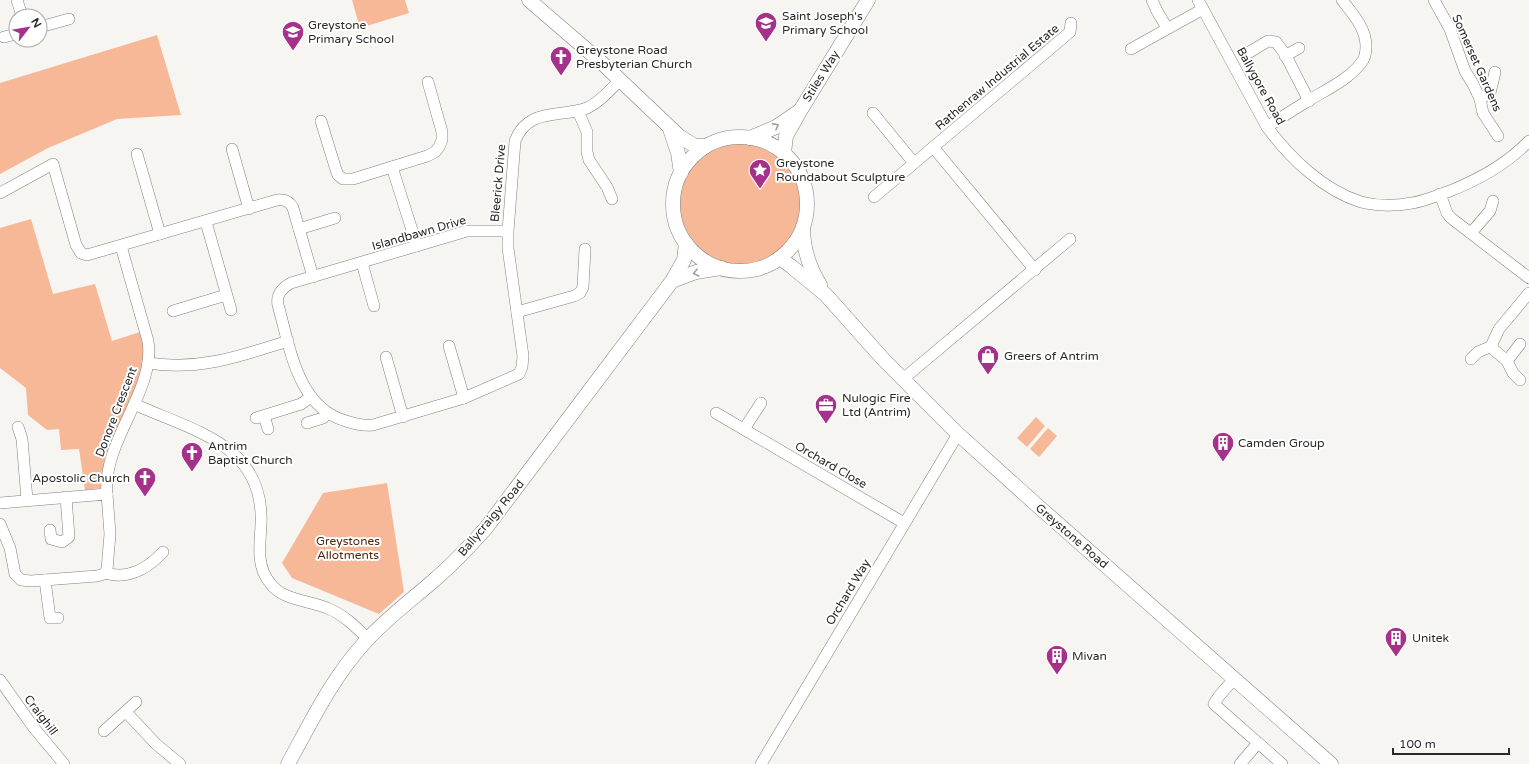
<svg xmlns="http://www.w3.org/2000/svg" width="1529" height="764" viewBox="0 0 1529 764" font-family="'Varela Round',sans-serif">
  <style>
    .green { fill: #f7b897 }
    .lines { fill: none; stroke-linecap: round; stroke-linejoin: round }
    .minor-casing { stroke: #81807c; stroke-width: 12 }
    .major-casing { stroke: #81807c; stroke-width: 15 }
    .minor { stroke: #fff; stroke-width: 11 }
    .major { stroke: #fff; stroke-width: 14 }
    .oneway { stroke: #9f9f9e }
    .labels { text-anchor: middle; stroke-width: 4; stroke-linejoin: round; paint-order: stroke }
    .poi-label { font-size: 12px; fill: #2a2a28; stroke: #fff; text-anchor: start }
    .street-label { font-size: 12px; fill: #2a2a28; stroke: #fff }
    .park-label { font-size: 12px; fill: #502710; stroke: #fff }
  </style>
  <rect width="100%" height="100%" fill="#f6f5f1"/>
  <g class="green">
    <polygon points="352,0 405,0 409,13 360,28"/>
    <polygon points="157,35 181,115 117,119 48,148 0,174 0,83"/>
    <circle cx="740" cy="203" r="61"/>
    <polygon points="31,219 53,294 95,284 112,341 143,331 145,364 105,458 101,488 85,490 79,449 61,450 59,429 47,430 28,415 26,388 0,368 0,228"/>
    <polygon points="1036,417 1045,426 1027,447 1017,438"/>
    <polygon points="1048,428 1057,436 1039,457 1030,449"/>
    <polygon points="387,483 404,592 379,614 292,578 282,563 323,493"/>
  </g>
  <g class="lines">
    <g class="minor-casing">
      <g id="minor">
        <polyline points="17,0 22,16"/>
        <polyline points="1152,0 1157,11 1167,28"/>
        <path d="M1198,0L1267,127C1290,158 1323,190 1361,202C1377,206 1396,206 1412,203C1425,201 1438,195 1450,191C1480,179 1507,164 1529,141"/>
        <polyline points="1434,0 1450,29 1465,71 1473,84 1480,99 1483,113 1498,136"/>
        <polyline points="40,27 69,19"/>
        <polyline points="4,37 16,34"/>
        <polyline points="1131,49 1203,9"/>
        <polyline points="1248,53 1268,41 1276,42 1285,54 1309,101"/>
        <polyline points="1285,56 1299,48"/>
        <polyline points="1480,99 1490,93 1495,72"/>
        <polyline points="578,111 587,132 587,152 589,160 607,187 612,199"/>
        <polyline points="873,113 914,163"/>
        <polyline points="321,121 336,170 338,175 343,179 353,179 427,156 435,152 439,147 442,140 442,132 428,82"/>
        <path d="M1267,127C1282,117 1296,108 1311,99C1328,89 1349,79 1361,63C1365,59 1366,52 1366,46C1366,28 1352,13 1342,0"/>
        <polyline points="933,147 1035,270"/>
        <polyline points="232,149 249,209"/>
        <polyline points="137,154 160,234"/>
        <polyline points="392,167 417,246"/>
        <path d="M0,193L53,164L76,245L81,253L87,255L277,200C285,199 290,202 293,208L313,277"/>
        <polyline points="1440,194 1447,213 1451,218 1529,278"/>
        <polyline points="874,197 1070,32 1071,23"/>
        <polyline points="206,222 231,310"/>
        <polyline points="299,229 335,218"/>
        <path d="M508,231H467L291,283C282,288 276,294 278,305C290,347 297,407 346,421C355,424 364,426 373,425L464,398L519,374L522,367L523,356L508,248V231L515,141C528,107 560,118 587,108C600,102 610,90 620,80"/>
        <polyline points="1471,233 1490,211 1493,201"/>
        <polyline points="362,263 374,306"/>
        <polyline points="173,311 226,295"/>
        <polyline points="517,312 574,296 580,293 583,287 585,249"/>
        <polyline points="449,346 464,398"/>
        <polyline points="386,357 403,417"/>
        <polyline points="1471,359 1478,352 1492,346"/>
        <polyline points="1507,361 1520,344"/>
        <path d="M148,363C200,371 240,356 288,341"/>
        <polyline points="903,379 1070,239"/>
        <polyline points="1520,380 1513,373 1507,361 1493,349 1492,344 1499,329 1529,293"/>
        <path d="M134,404C193,431 265,444 261,525C260,545 256,566 270,583C283,601 308,600 327,608C343,614 356,627 368,639"/>
        <polyline points="716,413 904,523"/>
        <polyline points="264,416 268,429"/>
        <polyline points="256,418 301,404 311,397"/>
        <polyline points="307,423 323,418 327,413"/>
        <polyline points="18,427 22,439 27,500"/>
        <polyline points="744,429 761,403"/>
        <path d="M107,494C102,441 156,391 148,341L121,246"/>
        <polyline points="0,503 107,494 110,534 107,570 104,574 97,576 31,581 21,580 15,574 10,548 0,524"/>
        <polyline points="50,530 51,539 62,542 69,537 66,497"/>
        <path d="M105,573C128,580 148,568 163,552"/>
        <polyline points="45,580 50,618 58,618"/>
        <polyline points="1234,679 1219,696 1214,704 1282,764"/>
        <polyline points="0,680 34,728 64,764"/>
        <polyline points="126,712 156,744 180,764"/>
        <polyline points="104,731 136,702"/>
        <polyline points="761,764 958,434"/>
        <polyline points="1240,764 1258,743"/>
      </g>
    </g>
    <g class="major-casing">
      <g id="major">
        <polyline points="529,0 601,62 679,136 695,146 706,146"/>
        <polyline points="670,129 678,153 681,173"/>
        <circle cx="740" cy="204" r="67"/>
        <polyline points="750,138 776,127 798,112"/>
        <polyline points="784,153 786,136 800,111 868,0"/>
        <path d="M803,227C803,249 809,267 820,285"/>
        <polyline points="780,258 792,267 826,295 883,359 958,434 1039,507 1331,764"/>
        <polyline points="672,281 696,272 721,268"/>
        <path d="M288,764C312,720 332,678 366,641C386,619 410,601 432,582C452,565 469,547 486,528L672,281L684,260L686,243"/>
      </g>
    </g>
    <use href="#minor" class="minor"/>
    <use href="#major" class="major"/>
  </g>
  <defs><path id="oneway-chevron" d="M-2-3.5L2.5 0L-2 3.5" fill="none" stroke-width="1.6" stroke-linecap="round" stroke-linejoin="round"/></defs>
  <g class="oneway">
    <use href="#oneway-chevron" transform="translate(776 126) rotate(-29)"/>
    <use href="#oneway-chevron" transform="translate(696 273) rotate(166)"/>
  </g>
  <defs>
    <g id="school-pin" transform="scale(1.15)"><path d="M0 17L-7.5 6A9.5 9.5 0 1 1 7.5 6Z" fill="#a5318b" stroke="#fff"/><path d="M0-5L7-2L0 1L-7-2ZM-4 1L0 2.5L4 1V4Q0 6-4 4Z" fill="#fff"/></g>
    <g id="church-pin" transform="scale(1.15)"><path d="M0 17L-7.5 6A9.5 9.5 0 1 1 7.5 6Z" fill="#a5318b" stroke="#fff"/><path d="M-1.2-6h2.4v3.5h3.3v2.4h-3.3V6h-2.4V-.1h-3.3v-2.4h3.3Z" fill="#fff"/></g>
    <g id="sight-pin" transform="scale(1.15)"><path d="M0 17L-7.5 6A9.5 9.5 0 1 1 7.5 6Z" fill="#a5318b" stroke="#fff"/><path d="M0-6L1.8-2.2L6-1.7L2.9 1.2L3.7 5.4L0 3.3L-3.7 5.4L-2.9 1.2L-6-1.7L-1.8-2.2Z" fill="#fff"/></g>
    <g id="shop-pin" transform="scale(1.15)"><path d="M0 17L-7.5 6A9.5 9.5 0 1 1 7.5 6Z" fill="#a5318b" stroke="#fff"/><path d="M-5-2.5h2.3a2.7 3.5 0 0 1 5.4 0H5L5.5 6h-11ZM-1.5-2.5h3a1.5 2.3 0 0 0-3 0Z" fill="#fff"/></g>
    <g id="office-pin" transform="scale(1.15)"><path d="M0 17L-7.5 6A9.5 9.5 0 1 1 7.5 6Z" fill="#a5318b" stroke="#fff"/><path d="M-6-3h4V-5.5h4V-3h4V5H-6ZM-1-4.5V-3h2v-1.5ZM-6 0V1H6V0Z" fill="#fff"/></g>
    <g id="building-pin" transform="scale(1.15)"><path d="M0 17L-7.5 6A9.5 9.5 0 1 1 7.5 6Z" fill="#a5318b" stroke="#fff"/><path d="M-4-6H4V6H1V3H-1V6H-4ZM-2.5-4.3h1.7v1.8h-1.7ZM.8-4.3h1.7v1.8H.8ZM-2.5-1h1.7V.8h-1.7ZM.8-1h1.7V.8H.8Z" fill="#fff"/></g>
  </defs>
  <g fill-rule="evenodd">
    <use href="#school-pin" x="766" y="23"/>
    <use href="#school-pin" x="293" y="32"/>
    <use href="#church-pin" x="561" y="57"/>
    <use href="#sight-pin" x="760" y="170"/>
    <use href="#shop-pin" x="988" y="356"/>
    <use href="#office-pin" x="826" y="405"/>
    <use href="#building-pin" x="1223" y="443"/>
    <use href="#church-pin" x="192" y="453"/>
    <use href="#church-pin" x="145" y="478"/>
    <use href="#building-pin" x="1396" y="638"/>
    <use href="#building-pin" x="1057" y="656"/>
  </g>
  <g class="labels">
    <g class="poi-label">
      <text x="782" y="20">Saint Joseph's<tspan x="782" dy="14">Primary School</tspan></text>
      <text x="308" y="29">Greystone<tspan x="308" dy="14">Primary School</tspan></text>
      <text x="576" y="54">Greystone Road<tspan x="576" dy="14">Presbyterian Church</tspan></text>
      <text x="776" y="167">Greystone<tspan x="776" dy="14">Roundabout Sculpture</tspan></text>
      <text x="1004" y="360">Greers of Antrim</text>
      <text x="842" y="402">Nulogic Fire<tspan x="842" dy="14">Ltd (Antrim)</tspan></text>
      <text x="1238" y="447">Camden Group</text>
      <text x="208" y="450">Antrim<tspan x="208" dy="14">Baptist Church</tspan></text>
      <text x="130" y="482" text-anchor="end">Apostolic Church</text>
      <text x="1412" y="642">Unitek</text>
      <text x="1072" y="660">Mivan</text>
    </g>
    <g class="street-label">
      <text transform="translate(1477 63) rotate(66)" y="4">Somerset Gardens</text>
      <text transform="translate(821 76) rotate(-58)" y="4">Stiles Way</text>
      <text transform="translate(997 77) rotate(-40)" y="4">Rathenraw Industrial Estate</text>
      <text transform="translate(1261 86) rotate(61)" y="4">Ballygore Road</text>
      <text transform="translate(498 183) rotate(-85)" y="4">Bleerick Drive</text>
      <text transform="translate(419 233) rotate(-16)" y="4">Islandbawn Drive</text>
      <text transform="translate(116 412) rotate(-69)" y="4">Donore Crescent</text>
      <text transform="translate(831 465) rotate(30)" y="4">Orchard Close</text>
      <text transform="translate(491 518) rotate(-50)" y="4">Ballycraigy Road</text>
      <text transform="translate(1072 536) rotate(41)" y="4">Greystone Road</text>
      <text transform="translate(848 592) rotate(-59)" y="4">Orchard Way</text>
      <text transform="translate(41 715) rotate(53)" y="4">Craighill</text>
    </g>
    <g class="park-label">
      <text x="348" y="545">Greystones<tspan x="348" dy="14">Allotments</tspan></text>
    </g>
  </g>
  <g transform="translate(28 28) rotate(59)"><circle r="19" fill="#ffffff" stroke="#aaaaa9"/>
  <path d="M0-3L7 15L0 10L-7 15Z" fill="#a5318b"/>
  <text y="-6" font-size="11" font-weight="bold" text-anchor="middle" fill="#2a2a28">N</text>
  </g>
  <path d="M1393 748v6h116v-6" fill="none" stroke="#2a2a28" stroke-width="2"/>
  <text x="1399" y="748" font-size="12" fill="#2a2a28" stroke="#ffffff" stroke-width="3" paint-order="stroke">100 m</text>
</svg>
